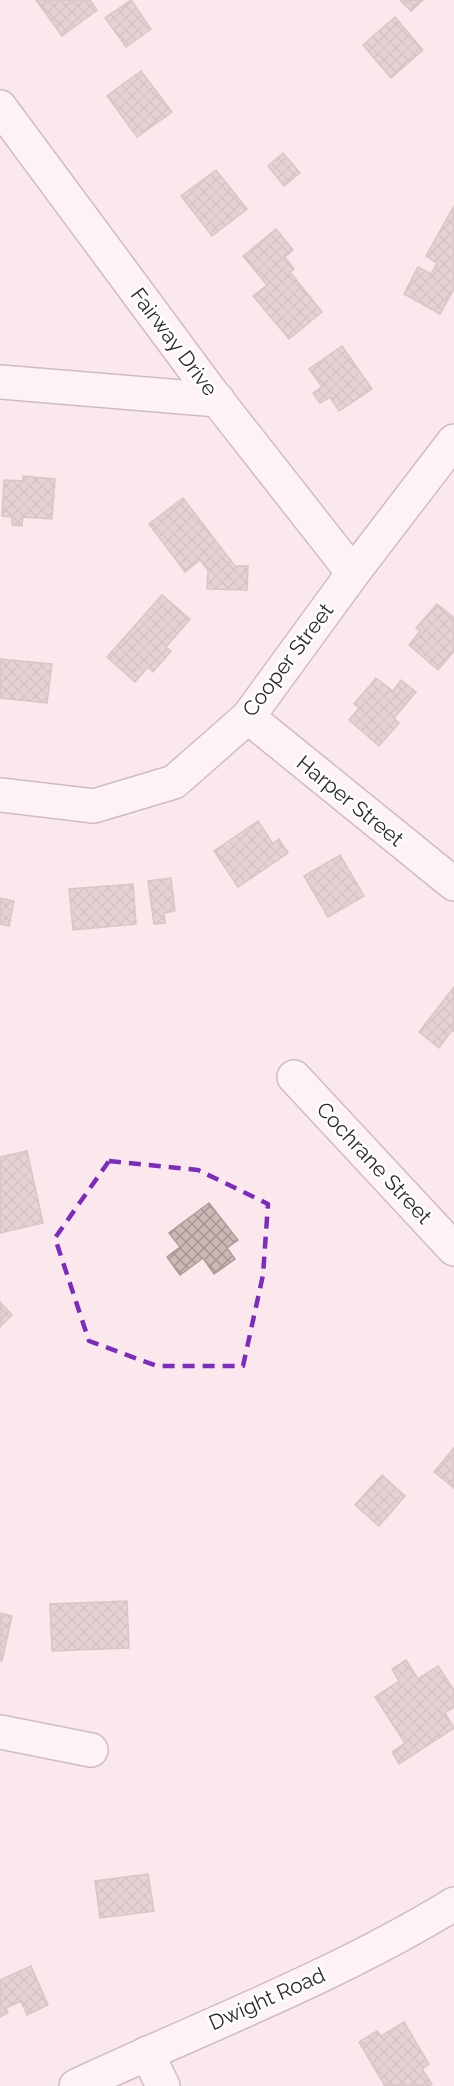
<svg xmlns="http://www.w3.org/2000/svg" width="454" height="2086" viewBox="0 0 454 2086" font-family="Raleway,sans-serif">
  <style>
    .building { fill: url(#building-cross-hatch); stroke: #ae9c99; stroke-width: 1.5 }
    .lines { fill: none; stroke-linecap: round; stroke-linejoin: round }
    .minor-casing { stroke: #98888c; stroke-width: 36 }
    .secondary-casing { stroke: #98888c; stroke-width: 36 }
    .minor { stroke: #fff; stroke-width: 33 }
    .secondary { stroke: #fff; stroke-width: 33 }
    .marked { fill: none; stroke: #7b2cbf; stroke-width: 4.5; stroke-dasharray: 12 8; stroke-linejoin: round }
    .labels { text-anchor: middle; stroke-width: 5; stroke-linejoin: round; paint-order: stroke }
    .street-label { font-size: 21px; fill: #2f282a; stroke: #fff }
  </style>
  <defs>
    <pattern id="building-cross-hatch" width="8" height="8" patternUnits="userSpaceOnUse" patternTransform="scale(1.5)"><rect width="8" height="8" fill="#cbb9b6"/><path d="M0 0l8 8M0 8l8-8" fill="none" stroke="#a59694"/></pattern>
  </defs>
  <rect width="100%" height="100%" fill="#fbe8ed"/>
  <g class="building">
    <polygon points="36,0 90,0 97,10 62,36"/>
    <polygon points="131,0 151,29 126,47 105,18"/>
    <polygon points="400,0 423,0 411,11"/>
    <polygon points="395,17 423,50 391,78 363,45"/>
    <polygon points="141,71 172,112 137,137 107,96"/>
    <polygon points="283,153 300,173 284,186 268,166"/>
    <polygon points="216,170 247,209 212,236 181,196"/>
    <polygon points="454,206 454,289 440,314 404,294 418,267 431,274 437,263 426,256"/>
    <polygon points="276,229 293,250 285,257 294,269 290,272 322,312 289,339 253,296 267,285 243,256"/>
    <polygon points="342,346 372,389 339,411 330,397 320,403 313,393 322,387 309,369"/>
    <polygon points="23,476 55,479 52,519 23,517 22,526 12,525 12,517 2,516 4,480 23,481"/>
    <polygon points="183,498 235,566 248,566 247,590 207,589 208,570 200,560 185,572 149,524"/>
    <polygon points="162,595 190,619 166,647 171,651 153,672 148,667 135,682 107,657"/>
    <polygon points="437,604 454,618 454,651 438,670 409,645 420,631 416,628"/>
    <polygon points="0,659 52,664 47,703 0,698"/>
    <polygon points="376,678 393,691 401,680 416,692 394,718 399,723 379,746 349,720 359,708 354,704"/>
    <polygon points="258,821 273,844 279,839 288,853 238,887 214,851"/>
    <polygon points="340,855 364,896 328,917 304,876"/>
    <polygon points="171,878 175,911 164,913 165,923 154,924 148,881"/>
    <polygon points="133,884 136,924 73,930 69,889"/>
    <polygon points="0,898 14,901 9,926 0,924"/>
    <polygon points="454,987 454,1032 452,1030 439,1048 419,1032"/>
    <polygon points="27,1151 43,1223 0,1233 0,1157"/>
    <polygon points="209,1203 238,1240 227,1248 235,1259 214,1274 203,1258 180,1275 167,1257 180,1247 169,1233"/>
    <polygon points="0,1302 12,1315 0,1327"/>
    <polygon points="454,1448 454,1488 434,1472"/>
    <polygon points="382,1475 405,1496 379,1526 355,1505"/>
    <polygon points="127,1601 129,1648 52,1651 50,1604"/>
    <polygon points="0,1613 12,1616 2,1661 0,1661"/>
    <polygon points="406,1660 418,1679 438,1666 454,1690 454,1707 445,1713 454,1728 399,1764 392,1752 405,1743 375,1697 399,1681 392,1669"/>
    <polygon points="148,1874 154,1911 100,1918 95,1881"/>
    <polygon points="31,1966 48,2005 27,2015 21,2001 6,2008 8,2013 0,2017 0,1980"/>
    <polygon points="404,2022 429,2064 422,2069 432,2084 429,2086 385,2086 359,2042 377,2031 381,2036"/>
  </g>
  <g class="lines">
    <g class="minor-casing">
      <g id="minor">
        <polyline points="0,107 211,392 353,573"/>
        <polyline points="0,382 218,400"/>
        <polyline points="248,717 454,884"/>
        <polyline points="0,795 94,806 174,782 248,717 353,573 454,441"/>
        <polyline points="294,1077 454,1249"/>
        <polyline points="0,1732 91,1750"/>
        <polyline points="147,2053 163,2086"/>
      </g>
    </g>
    <g class="secondary-casing">
      <path id="secondary" d="M76,2086C202,2027 335,1977 454,1904"/>
    </g>
    <use href="#minor" class="minor"/>
    <use href="#secondary" class="secondary"/>
  </g>
  <path d="M0 0H454V2086H0ZM109,1161L198,1170L268,1204L263,1275L243,1366H157L89,1341L55,1238Z" fill="#fbe8ed" fill-opacity=".55" fill-rule="evenodd"/>
  <path class="marked" d="M109,1161L198,1170L268,1204L263,1275L243,1366H157L89,1341L55,1238Z"/>
  <g class="labels">
    <g class="street-label">
      <text transform="translate(174 342) rotate(53)" y="7">Fairway Drive</text>
      <text transform="translate(288 660) rotate(-53)" y="7">Cooper Street</text>
      <text transform="translate(350 801) rotate(39)" y="7">Harper Street</text>
      <text transform="translate(374 1163) rotate(47)" y="7">Cochrane Street</text>
      <text transform="translate(267 1999) rotate(-24)" y="7">Dwight Road</text>
    </g>
  </g>
</svg>
